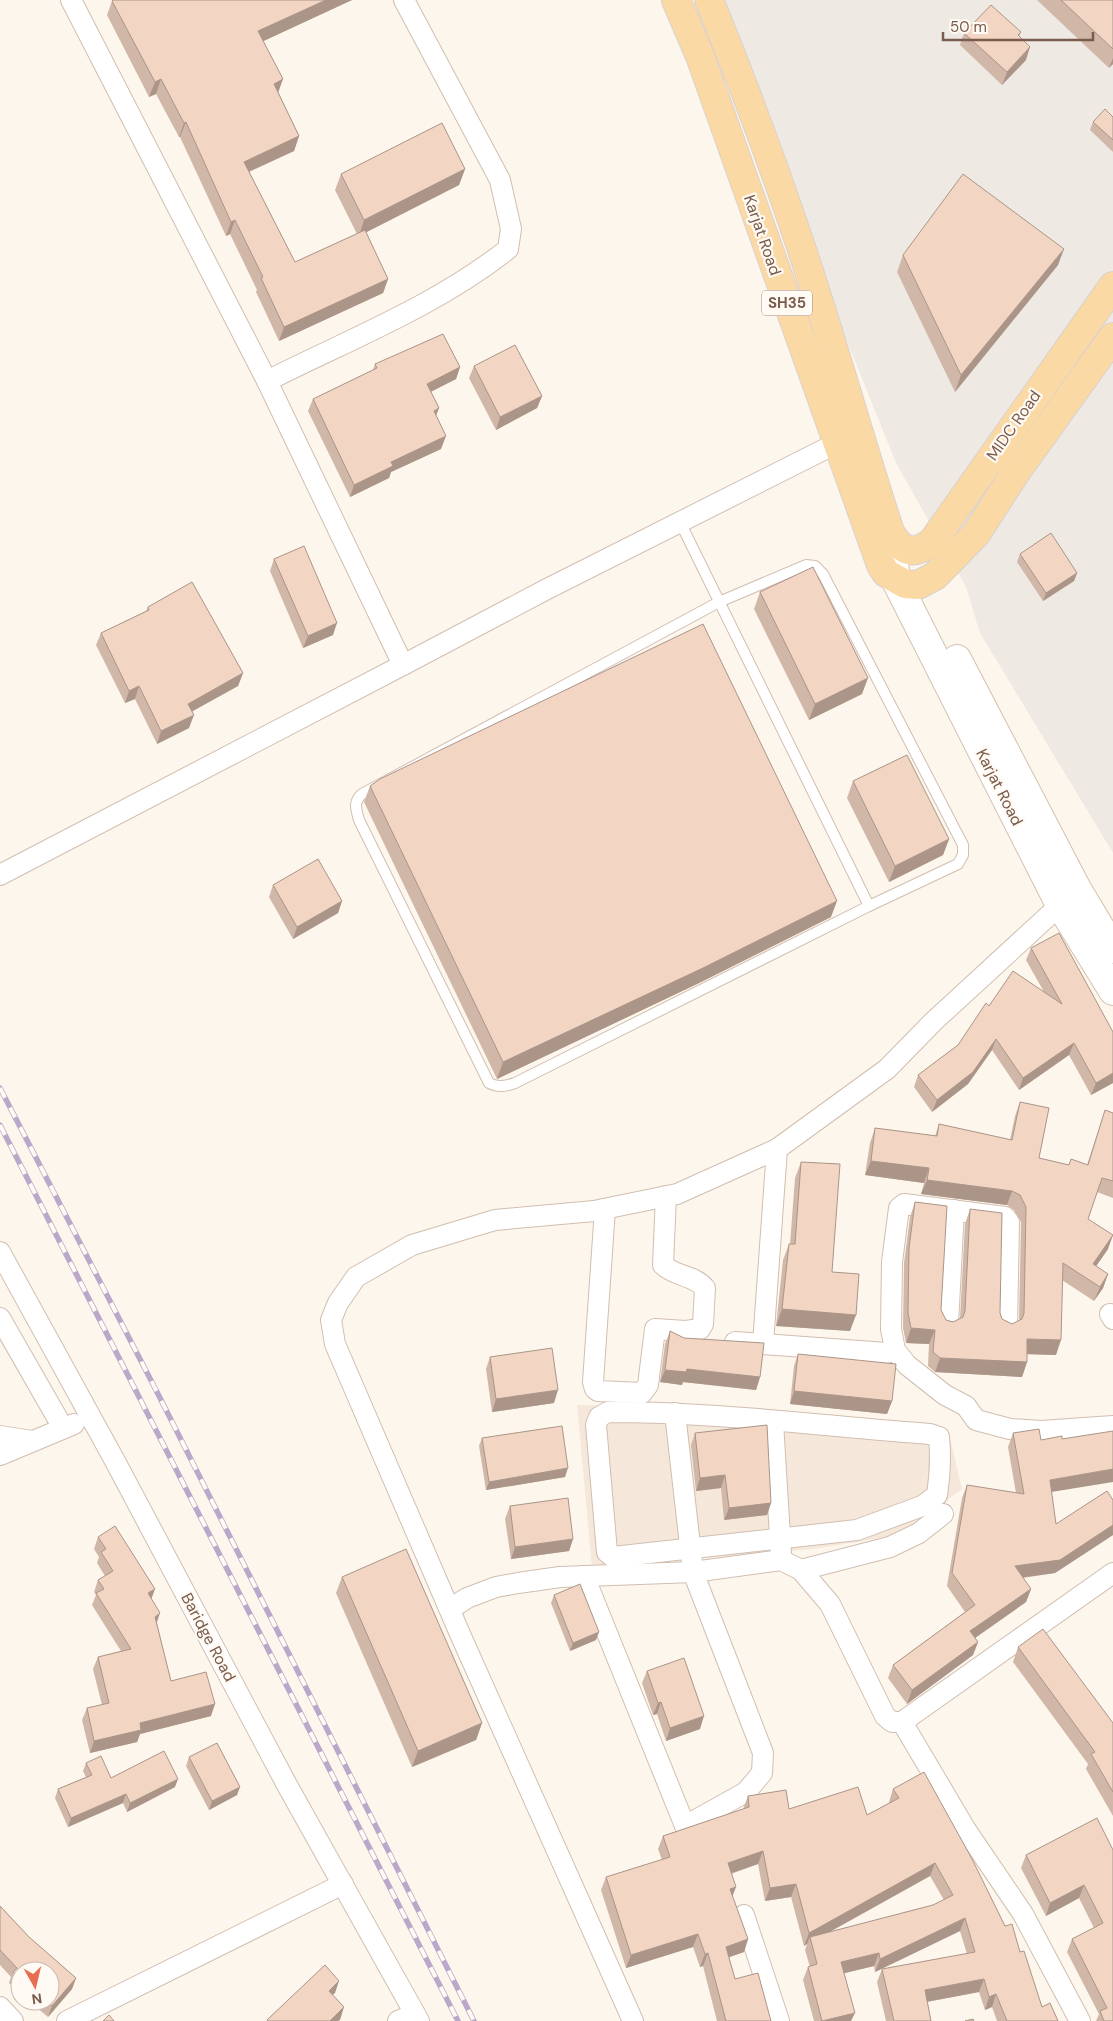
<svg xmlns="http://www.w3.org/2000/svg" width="1113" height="2021" viewBox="0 0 1113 2021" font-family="'DM Sans',sans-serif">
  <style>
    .residential { fill: #f5e8da }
    .industrial { fill: #efe9e4 }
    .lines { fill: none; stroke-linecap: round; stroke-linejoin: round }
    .service-casing { stroke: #d1beb0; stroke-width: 12 }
    .minor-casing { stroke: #d1beb0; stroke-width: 22 }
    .secondary-casing { stroke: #d6c0b0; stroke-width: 30 }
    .primary-casing { stroke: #dad1cd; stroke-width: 30 }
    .service { stroke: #fff; stroke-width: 10 }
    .minor { stroke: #fff; stroke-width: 20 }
    .secondary { stroke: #fff; stroke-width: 28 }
    .primary { stroke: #fbd9a5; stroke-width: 28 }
    .rail-casing { stroke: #b9a8c9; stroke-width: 5.5 }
    .rail { stroke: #fffaf3; stroke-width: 4; stroke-dasharray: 11; stroke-linecap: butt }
    .wall { fill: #d1b7a8; fill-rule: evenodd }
    .shaded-wall { fill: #aa9588 }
    .building { fill: #f3d5c3; stroke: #aa9588 }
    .labels { text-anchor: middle; stroke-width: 4.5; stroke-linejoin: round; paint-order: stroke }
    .shield { fill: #fffaf3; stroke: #a28b7f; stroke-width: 1 }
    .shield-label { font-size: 15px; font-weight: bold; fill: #7a5c4d }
    .street-label { font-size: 16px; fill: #7a5c4d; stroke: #fffaf3 }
  </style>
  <rect width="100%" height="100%" fill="#fdf6ec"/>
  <polygon class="residential" points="577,1405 762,1408 948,1430 962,1489 899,1535 814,1549 592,1567"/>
  <polygon class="industrial" points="713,0 1113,0 1113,853 980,633 966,587 896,463 753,107"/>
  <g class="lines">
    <g class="service-casing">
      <g id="service">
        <polyline points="680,522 869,906"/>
        <path d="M806,565L815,566L823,574L963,845V855L958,864L869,906L515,1083C506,1086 498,1088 489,1083L359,820C356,809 353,802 362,794L719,602Z"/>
      </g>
    </g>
    <g class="minor-casing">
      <g id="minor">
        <polyline points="71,0 267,381 403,665 547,589 849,437"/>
        <path d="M267,381C348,340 436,306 508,249L511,229L500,180L404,0"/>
        <polyline points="0,875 403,665"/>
        <path d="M605,1209L593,1382L595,1389L598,1391L642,1393L648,1385L655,1329L686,1331L700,1329L703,1324L705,1288C694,1275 676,1277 663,1265L666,1196"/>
        <polyline points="0,1252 115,1461 287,1785 419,2021"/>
        <polyline points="1110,1314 1113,1319"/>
        <polyline points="0,1318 63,1428"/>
        <polyline points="948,1325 954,1210"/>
        <polyline points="1007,1327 1009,1222 1005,1217 904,1204 899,1208 892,1262 891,1329 895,1350 907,1365 945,1395 966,1406 976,1420 1010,1429 1041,1431 1113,1426"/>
        <polyline points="735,1342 763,1344 777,1149"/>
        <polyline points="763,1344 887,1353"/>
        <path d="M608,1412C716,1412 823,1426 930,1434L939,1437C941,1457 940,1475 937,1495L922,1506L857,1530L613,1557L607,1552L596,1425L599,1417Z"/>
        <polyline points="773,1422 781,1553"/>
        <polyline points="0,1436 32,1441"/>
        <polyline points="0,1455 74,1424"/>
        <polyline points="801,1570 890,1547 919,1533 943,1514"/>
        <polyline points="584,1576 685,1826 746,1792 762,1773 763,1753 693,1572 675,1413"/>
        <polyline points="450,1609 467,1598 496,1587 518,1583 560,1577 693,1572 781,1560 801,1570 830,1604 885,1716 892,1722 902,1722 1113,1573"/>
        <polyline points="902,1722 966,1830 1023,1914 1080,2021"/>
        <polyline points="744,1915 779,2021"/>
        <polyline points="0,2007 13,2021"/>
        <polyline points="67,2021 343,1884"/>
        <polyline points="398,2021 415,2014"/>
        <polyline points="633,2021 460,1634 335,1344 331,1320 338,1303 356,1277 412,1245 495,1220 594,1211 677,1194 777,1149 887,1069 934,1021 1070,896"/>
      </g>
    </g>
    <g class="secondary-casing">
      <g id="secondary">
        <polyline points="898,545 894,554 895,579 1060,905 1113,991"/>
        <polyline points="957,659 1077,889 1113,949"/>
      </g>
    </g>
    <g class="primary-casing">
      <g id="primary">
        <polyline points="676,0 700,56 881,565 886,573 905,584 918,585 935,576 976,534 1016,472 1113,337"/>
        <path d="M709,0C741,78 771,158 798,238C831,335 858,434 890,532C902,552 913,557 933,541L1113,286"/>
      </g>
    </g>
    <use href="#service" class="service"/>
    <use href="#minor" class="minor"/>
    <use href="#secondary" class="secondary"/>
    <use href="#primary" class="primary"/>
    <g class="rail-casing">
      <g id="rail">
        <polyline points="0,1088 157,1392 474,2021"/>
        <polyline points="0,1125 458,2021"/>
      </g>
    </g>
    <use href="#rail" class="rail"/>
  </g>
  <g class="wall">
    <polygon points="113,0 352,0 263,41 278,92 299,136 294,151 249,172 295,262 357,234 335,190 341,174 465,169 459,185 366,232 388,279 383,293 279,341 256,292 257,290 230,234 226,236 180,137 179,137 156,94 149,97 107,15 112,1"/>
    <polygon points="1037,0 1113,0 1113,64 1109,68"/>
    <polygon points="1021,32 1019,37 1026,60 1002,85 960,45 964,33"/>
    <polygon points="1113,117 1113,152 1090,130 1093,122"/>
    <polygon points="903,255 1058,265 955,392 897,272"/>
    <polygon points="375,364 460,367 456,379 431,392 439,408 436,416 441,449 391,472 389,478 350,497 308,411 313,399 373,370"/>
    <polygon points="474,366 542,396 537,408 496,430 469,378"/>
    <polygon points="1020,554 1077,573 1074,581 1043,601 1017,562"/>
    <polygon points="274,559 333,635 303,648 270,571"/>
    <polygon points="760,592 862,694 809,720 754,609"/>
    <polygon points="148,607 243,673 238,686 192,711 189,728 157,744 135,699 125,703 96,645 101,633 146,611"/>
    <polygon points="853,781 949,839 943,855 889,882 847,798"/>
    <polygon points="370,786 831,917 697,984 497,1079 364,802"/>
    <polygon points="273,885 342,901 338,913 293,939 269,897"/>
    <polygon points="1031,948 1113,1032 1113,1083 1091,1095 1069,1055 1019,1090 992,1050 968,1084 932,1112 914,1087 918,1075 958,1045 989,1006 1044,992 1026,960"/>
    <polygon points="1020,1102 1039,1158 1069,1165 1087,1165 1105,1110 1113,1113 1113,1198 1097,1192 1088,1219 1108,1249 1096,1266 1108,1274 1103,1288 1094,1301 1062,1280 1056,1355 1027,1354 1027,1362 1022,1377 935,1372 928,1366 929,1344 906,1343 903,1328 904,1263 910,1217 915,1202 941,1310 946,1320 953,1322 960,1319 965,1224 970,1209 1002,1319 1012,1324 1019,1321 1021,1222 1014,1210 1007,1205 921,1194 924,1183 865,1175 870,1143 875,1128 935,1136 939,1124 1010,1140 1015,1116"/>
    <polygon points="801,1162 832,1272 850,1331 776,1326 783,1260 789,1244 790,1244 795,1178"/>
    <polygon points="670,1331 760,1377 756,1390 683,1382 682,1385 660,1382 665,1344"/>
    <polygon points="798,1354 892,1401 887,1414 790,1404 794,1366"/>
    <polygon points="490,1357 554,1403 492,1412 486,1369"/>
    <polygon points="695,1433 771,1503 767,1515 724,1520 721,1488 696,1491 691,1445"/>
    <polygon points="1013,1433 1051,1492 1056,1524 1113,1500 1113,1535 1055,1573 1023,1578 1031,1589 1026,1602 975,1638 978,1642 973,1655 907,1704 888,1678 893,1665 965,1612 947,1586 962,1498 967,1485 1016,1493 1008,1447"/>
    <polygon points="482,1438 565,1477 486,1490 479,1446"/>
    <polygon points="510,1506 573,1539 569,1551 511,1559 505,1519"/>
    <polygon points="98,1537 151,1599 171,1681 211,1716 140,1734 137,1742 90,1753 82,1720 87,1708 102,1705 93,1669 98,1657 121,1651 92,1605 96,1595 94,1592 98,1580 105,1576 97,1563 99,1557 94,1549"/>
    <polygon points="342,1577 482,1723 476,1740 412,1767 336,1593"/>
    <polygon points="554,1595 596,1640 570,1651 551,1603"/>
    <polygon points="1018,1647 1113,1723 1113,1816 1086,1769 1088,1764 1013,1662"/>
    <polygon points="647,1671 700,1729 666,1741 657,1714 653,1715 642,1683"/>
    <polygon points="189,1757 237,1795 209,1810 186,1766"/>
    <polygon points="86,1763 111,1778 175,1787 127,1812 123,1803 68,1827 55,1798 58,1789 86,1777 83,1771"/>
    <path d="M893,1789L1005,1926L1020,1952L1042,2007L1058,2021H997L992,2007L985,2010L979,1992L927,2002L931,2021H886L877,1982L882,1969L967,1954L960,1931L875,1972L874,1966L844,1973L851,2021H814L803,1980L808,1967H810L805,1950L807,1944L804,1946L791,1897L765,1901L758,1864L731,1874L732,1896L748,1939L744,1952L729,1957L735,1979L771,2021H717L703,1966L700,1967L693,1947L626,1968L601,1890L606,1877L662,1860L658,1849L663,1836L743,1809L748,1796L789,1809L867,1815L889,1803V1802ZM930,1876L944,1900L933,1905L830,1932Z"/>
    <polygon points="1113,1850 1113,2021 1096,2021 1099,2014 1067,1952 1072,1939 1094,1928 1079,1898 1046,1916 1021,1868 1026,1855"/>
    <polygon points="0,1906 29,1937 76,1978 72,1989 48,2017 29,2001 50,2001 20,1971 20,1993 9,1983 11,1977 0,1965"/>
  </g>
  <g class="shaded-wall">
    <polygon points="326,0 352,0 253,46 258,31"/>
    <polygon points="1030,47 1026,60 1002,85 1007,72"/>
    <polygon points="1113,58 1113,64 1109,68"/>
    <polygon points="161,79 156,94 149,97 155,82"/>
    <polygon points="283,79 278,93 274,84"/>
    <polygon points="186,122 180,137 179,137 184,123"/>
    <polygon points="299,136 294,151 239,176 244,162"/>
    <polygon points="465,169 459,185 359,236 364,220"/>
    <polygon points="235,220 230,234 226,236 231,222"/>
    <polygon points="1064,249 1058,265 955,392 961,375"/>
    <polygon points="388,279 383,293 279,341 284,327"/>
    <polygon points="460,367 456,379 422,396 427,384"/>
    <polygon points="542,396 537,408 496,430 500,417"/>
    <polygon points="439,408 434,420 434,411"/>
    <polygon points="446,436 441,449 391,472 389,478 350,497 354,485 391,462"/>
    <polygon points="1077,573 1074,581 1043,601 1046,593"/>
    <polygon points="337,623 333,635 303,648 308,636"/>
    <polygon points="243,673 238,686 184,716 188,704"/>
    <polygon points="868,678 862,694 809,720 815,704"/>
    <polygon points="139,686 135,699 125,703 129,691"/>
    <polygon points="194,715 189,728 157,744 161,731"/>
    <polygon points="949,839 943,855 889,882 895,866"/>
    <polygon points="342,901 338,913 293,939 297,927"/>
    <polygon points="837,901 831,917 697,984 497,1079 503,1062"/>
    <polygon points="996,1039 992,1050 968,1084 932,1112 937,1100"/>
    <polygon points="1074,1043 1069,1055 1019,1090 1023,1078"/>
    <polygon points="1113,1073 1113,1083 1091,1095 1096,1083"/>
    <polygon points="871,1161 929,1168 924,1183 865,1175"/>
    <polygon points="927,1180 1012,1191 1007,1205 921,1194"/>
    <polygon points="1113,1235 1108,1249 1088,1278 1093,1264"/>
    <polygon points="1108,1274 1103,1288 1094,1301 1100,1287"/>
    <polygon points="782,1309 856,1315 850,1331 776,1326"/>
    <polygon points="911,1328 935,1330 929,1344 906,1343"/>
    <polygon points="1027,1339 1061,1340 1056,1355 1022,1354"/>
    <polygon points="940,1358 1027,1362 1022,1377 935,1372"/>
    <polygon points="687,1369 760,1377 756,1390 683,1382 682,1385 660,1382 665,1370"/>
    <polygon points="558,1390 554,1403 492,1412 496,1399"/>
    <polygon points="794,1391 892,1401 887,1414 790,1404"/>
    <polygon points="568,1468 565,1477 486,1490 489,1482"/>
    <polygon points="1113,1469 1113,1482 1045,1493 1050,1480"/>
    <polygon points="725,1475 721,1488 696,1491 700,1478"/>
    <polygon points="771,1503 767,1515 724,1520 729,1508"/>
    <polygon points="1113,1525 1113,1535 1055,1573 1010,1579 1015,1566"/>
    <polygon points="573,1539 569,1551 511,1559 515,1547"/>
    <polygon points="155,1589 151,1600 148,1593"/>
    <polygon points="1031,1589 1026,1602 965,1645 970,1631"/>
    <polygon points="160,1613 156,1625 155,1617"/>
    <polygon points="599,1632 596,1640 570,1651 573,1643"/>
    <polygon points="978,1642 973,1655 907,1704 912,1690"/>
    <polygon points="661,1702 657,1714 653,1715 658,1703"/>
    <polygon points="215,1704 211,1716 140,1734 137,1742 90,1753 94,1741 140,1723"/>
    <polygon points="704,1716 700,1729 666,1741 670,1728"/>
    <polygon points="482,1723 476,1740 412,1767 418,1751"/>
    <polygon points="178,1779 175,1787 127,1812 130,1803"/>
    <polygon points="240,1787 237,1795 209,1810 212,1801"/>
    <polygon points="126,1794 123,1803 68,1827 71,1818"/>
    <polygon points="763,1851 758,1864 723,1876 728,1863"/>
    <polygon points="935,1863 930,1876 811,1942 810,1937 807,1944 804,1946 809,1933"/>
    <polygon points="796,1884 791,1897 765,1901 770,1888"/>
    <polygon points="1084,1885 1079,1898 1046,1916 1050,1903"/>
    <polygon points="736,1887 731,1900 730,1889"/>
    <polygon points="965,1918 960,1931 875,1972 880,1959"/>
    <polygon points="698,1934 693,1947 626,1968 631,1955"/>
    <polygon points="748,1939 744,1952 721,1960 726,1947"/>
    <polygon points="708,1953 703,1966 700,1967 705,1954"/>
    <polygon points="879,1953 874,1966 837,1975 841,1962"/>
    <polygon points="76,1978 72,1989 48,2017 52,2006"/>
    <polygon points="984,1979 979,1992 920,2003 925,1990"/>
    <polygon points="339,1981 335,1993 324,2003 329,1991"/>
    <polygon points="996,1994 992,2007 985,2010 989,1997"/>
    <polygon points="344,2007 340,2020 338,2021 330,2021"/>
    <polygon points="855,2013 851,2021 822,2021"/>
  </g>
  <g class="building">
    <polygon points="113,0 326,0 258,31 283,79 274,84 299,136 244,162 295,262 365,230 388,279 284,327 261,278 263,277 235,220 231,222 186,122 184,123 161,79 155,82 112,1"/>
    <polygon points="1061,0 1113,0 1113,49"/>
    <polygon points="991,5 1021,32 1018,35 1030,47 1007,72 964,33"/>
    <polygon points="1105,109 1113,117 1113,140 1093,122"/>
    <polygon points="442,123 465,169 364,220 341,174"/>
    <polygon points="963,174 1064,249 961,375 903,255"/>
    <polygon points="443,334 460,367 427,384 439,408 434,411 446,436 391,462 393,466 354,485 313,399 377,368 375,364"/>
    <polygon points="515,345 542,396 500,417 474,366"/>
    <polygon points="1051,533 1077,573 1046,593 1020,554"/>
    <polygon points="304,546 337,623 308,636 274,559"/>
    <polygon points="813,567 868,678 815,704 760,592"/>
    <polygon points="192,582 243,673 188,704 194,715 161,731 139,686 129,691 101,633 149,610 148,607"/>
    <polygon points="703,624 837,901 703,968 503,1062 370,786 380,779"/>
    <polygon points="907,755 949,839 895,866 853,781"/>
    <polygon points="318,859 342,901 297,927 273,885"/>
    <polygon points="1059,933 1113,1032 1113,1073 1096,1083 1074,1043 1023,1078 996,1039 973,1072 937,1100 918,1075 958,1045 986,1003 989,1006 1013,971 1062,1004 1031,948"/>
    <polygon points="1020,1102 1049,1108 1039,1158 1069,1165 1071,1159 1088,1165 1105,1110 1113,1113 1113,1181 1102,1178 1088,1219 1113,1235 1093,1264 1108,1274 1100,1287 1063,1263 1061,1340 1027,1339 1027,1362 940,1358 933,1352 935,1330 911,1328 908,1313 909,1248 915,1202 947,1206 941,1310 946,1320 953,1322 963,1317 965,1311 970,1209 1002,1213 1000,1313 1002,1319 1012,1324 1022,1319 1024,1313 1026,1207 1020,1195 1012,1191 927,1180 929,1168 871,1161 875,1128 937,1136 939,1124 1012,1140"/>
    <polygon points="801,1162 840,1164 832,1272 859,1274 856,1315 782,1309 789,1244 795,1244"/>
    <polygon points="670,1331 684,1338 764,1343 760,1377 687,1369 686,1372 665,1370"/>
    <polygon points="552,1348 558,1390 496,1399 490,1357"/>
    <polygon points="798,1354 896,1364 892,1401 794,1391"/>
    <polygon points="767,1425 771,1503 729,1508 725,1475 700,1478 695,1433"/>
    <polygon points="562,1426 568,1468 489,1482 482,1438"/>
    <polygon points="1039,1429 1041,1440 1062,1436 1062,1439 1113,1431 1113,1469 1050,1480 1056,1524 1107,1491 1113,1500 1113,1525 1060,1560 1015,1566 1031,1589 970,1631 978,1642 912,1690 893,1665 975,1605 952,1573 967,1485 1024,1494 1013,1433"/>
    <polygon points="568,1498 573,1539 515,1547 510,1506"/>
    <polygon points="115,1526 155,1589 148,1593 160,1613 155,1617 171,1681 206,1672 215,1704 140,1723 141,1730 94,1741 87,1708 109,1703 98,1657 131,1649 96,1593 104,1589 98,1580 113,1571 101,1552 106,1549 98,1537"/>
    <polygon points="406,1549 482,1723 418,1751 342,1577"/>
    <polygon points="580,1584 599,1632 573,1643 554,1595"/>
    <polygon points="1043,1629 1113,1723 1113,1792 1091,1754 1095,1752 1018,1647"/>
    <polygon points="684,1658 704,1716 670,1728 661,1702 658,1703 647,1671"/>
    <polygon points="217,1743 240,1787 212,1801 189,1757"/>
    <polygon points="164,1751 178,1779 130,1803 126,1794 71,1818 58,1789 92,1775 86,1763 101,1756 111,1778"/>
    <polygon points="924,1772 971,1857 1005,1926 1012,1924 1020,1952 1024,1951 1042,2007 1050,2003 1058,2021 1007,2021 996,1994 989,1997 984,1979 925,1990 931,2021 894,2021 882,1969 975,1952 965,1918 880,1959 879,1953 841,1962 855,2013 822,2021 808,1967 817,1964 810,1937 933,1905 953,1895 935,1863 809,1933 796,1884 770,1888 763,1851 728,1863 736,1887 730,1889 748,1939 726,1947 735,1979 758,1973 771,2021 726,2021 708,1953 705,1954 698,1934 631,1955 606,1877 670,1857 663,1836 749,1807 748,1796 786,1790 789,1809 858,1787 867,1815 899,1798 893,1789"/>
    <polygon points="1097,1818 1113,1850 1113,2021 1104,2021 1100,2011 1107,2008 1072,1939 1103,1923 1084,1885 1050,1903 1026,1855"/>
    <polygon points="0,1906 29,1937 76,1978 52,2006 46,2001 50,2001 50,1971 20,1971 20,1979 13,1972 17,1968 0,1950"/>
    <polygon points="325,1965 339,1981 329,1991 344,2007 330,2021 268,2021 267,2020"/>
    <polygon points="109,2015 114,2021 103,2021"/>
    <polygon points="973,2019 974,2021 965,2021"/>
  </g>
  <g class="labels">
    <rect class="shield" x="762" y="290.5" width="50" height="25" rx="4"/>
    <g class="shield-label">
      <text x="787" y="308">SH35</text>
    </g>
    <g class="street-label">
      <text transform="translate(763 235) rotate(71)" y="6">Karjat Road</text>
      <text transform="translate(1013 425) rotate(-55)" y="6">MIDC Road</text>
      <text transform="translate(1000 787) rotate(63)" y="6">Karjat Road</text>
      <text transform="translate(209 1637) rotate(62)" y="6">Baridge Road</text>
    </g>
  </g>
  <g transform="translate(35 1986) rotate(172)"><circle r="24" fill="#fffaf3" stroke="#cabbb1"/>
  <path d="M0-4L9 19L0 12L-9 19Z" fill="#e76f51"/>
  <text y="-8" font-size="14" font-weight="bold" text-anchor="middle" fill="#7a5c4d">N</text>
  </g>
  <path d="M943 32v8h150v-8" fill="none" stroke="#7a5c4d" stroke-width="2.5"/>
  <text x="950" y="32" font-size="15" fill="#7a5c4d" stroke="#fffaf3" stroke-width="4" paint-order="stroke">50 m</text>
</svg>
